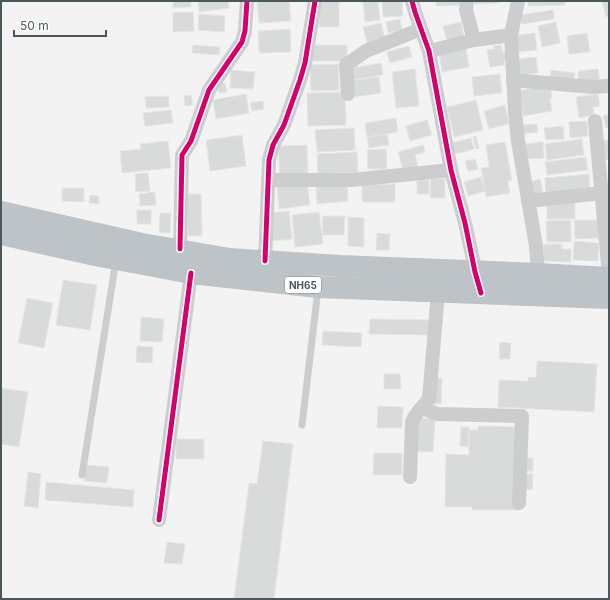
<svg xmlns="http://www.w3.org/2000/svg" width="610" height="600" viewBox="0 0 610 600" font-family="Inter,sans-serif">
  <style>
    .building { fill: #d9dbdb; stroke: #e5e5e5 }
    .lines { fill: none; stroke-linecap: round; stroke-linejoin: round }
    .lane { stroke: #cbcdce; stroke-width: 7 }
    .street { stroke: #cbcdce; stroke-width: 14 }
    .highway { stroke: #bdc3c6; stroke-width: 22 }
    .cycleway-casing { stroke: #fff; stroke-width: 8 }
    .cycleway { stroke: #d6006c; stroke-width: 5 }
    .labels { text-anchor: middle; stroke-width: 3; stroke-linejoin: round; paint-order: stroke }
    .shield { fill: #fff; stroke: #81898e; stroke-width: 1 }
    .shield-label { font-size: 10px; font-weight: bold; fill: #4b575e }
  </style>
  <rect width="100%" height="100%" fill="#f3f3f3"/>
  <g class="building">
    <polygon points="173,1 191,1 191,7 173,8"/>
    <polygon points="198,1 228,1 229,8 199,12"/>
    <polygon points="257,1 289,1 291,21 259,23"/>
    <rect x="319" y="1" width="20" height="26"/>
    <polygon points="378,1 380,20 365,22 363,2"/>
    <polygon points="382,1 402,1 403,16 383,17"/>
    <polygon points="436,1 462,1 462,5 436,6"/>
    <polygon points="474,1 500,1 500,3 474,4"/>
    <polygon points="528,1 565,1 565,5 528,6"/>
    <polygon points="602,1 609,1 609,16 606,17"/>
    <polygon points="553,10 554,19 522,24 520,15"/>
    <polygon points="193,12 194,31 173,32 173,13"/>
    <polygon points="199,14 225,16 224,32 198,30"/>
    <polygon points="400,19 402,30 388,33 386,22"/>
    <polygon points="461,22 464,37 447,41 443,26"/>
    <polygon points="556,22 560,43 542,47 538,26"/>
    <polygon points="381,23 385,39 367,43 363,27"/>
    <polygon points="290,29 291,52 259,53 258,31"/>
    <polygon points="535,33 537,50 518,52 517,35"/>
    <polygon points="587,33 590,52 569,54 567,36"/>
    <polygon points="193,45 220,47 219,55 192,53"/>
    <rect x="311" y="45" width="36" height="16"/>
    <polygon points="501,45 503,53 507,52 509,60 504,61 504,65 490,67 487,50 494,49 494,46"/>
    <polygon points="409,46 412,57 390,63 387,52"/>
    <polygon points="466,47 469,67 442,72 439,52"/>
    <polygon points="536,57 538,73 519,75 517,59"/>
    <polygon points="381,63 383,75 353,80 351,68"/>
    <polygon points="338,64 339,90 311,91 310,65"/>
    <polygon points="415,69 419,106 396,108 392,72"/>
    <polygon points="598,69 600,82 579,84 578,71"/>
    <polygon points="231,70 255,72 253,89 230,88"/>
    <polygon points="551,70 575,73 573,82 550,79"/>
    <polygon points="500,74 502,93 474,96 472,77"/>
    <polygon points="379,77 381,93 355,97 353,80"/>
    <polygon points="225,83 227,92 219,93 218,84"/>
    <polygon points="550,85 552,98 550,98 552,111 523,116 521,102 517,91"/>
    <polygon points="345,92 346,125 308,126 307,93"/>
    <polygon points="246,94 249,113 216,119 213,100"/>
    <polygon points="598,94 600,106 593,107 594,115 579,118 576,97"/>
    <polygon points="191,95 193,105 185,106 184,96"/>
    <polygon points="169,96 169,107 146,108 145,97"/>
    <polygon points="476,100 483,130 454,137 447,107"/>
    <polygon points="263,101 264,109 252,111 250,103"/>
    <polygon points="505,105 509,124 489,129 484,111"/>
    <polygon points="171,110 173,123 145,126 143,113"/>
    <polygon points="609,114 609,127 606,128 603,116"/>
    <polygon points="396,118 398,132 367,137 365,123"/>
    <polygon points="427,120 432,135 410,141 406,126"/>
    <polygon points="587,121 588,136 570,138 569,122"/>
    <polygon points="537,124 538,132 521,134 520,125"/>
    <polygon points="563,126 564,139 546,140 544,128"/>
    <polygon points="354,128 355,150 317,152 315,130"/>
    <polygon points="387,134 389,145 369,148 367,137"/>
    <polygon points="242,135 246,166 210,171 206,140"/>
    <polygon points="476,136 479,148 476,149 473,137"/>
    <polygon points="471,138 474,149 454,154 451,143"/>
    <polygon points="582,139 584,155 547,160 545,144"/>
    <polygon points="609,140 609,159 605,160 602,141"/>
    <polygon points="168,141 171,168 122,173 120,151 141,149 140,144"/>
    <polygon points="505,142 512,180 508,181 510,193 486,197 481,168 489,167 486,145"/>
    <polygon points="543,142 544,158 526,159 524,144"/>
    <polygon points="307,145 308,176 280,177 278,146"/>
    <polygon points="423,145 425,152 415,155 418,166 403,170 398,152"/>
    <polygon points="386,149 387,169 368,169 367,150"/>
    <polygon points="357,152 358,172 318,174 317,154"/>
    <polygon points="586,157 588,170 547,175 545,162"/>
    <polygon points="475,159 478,169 468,171 465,161"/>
    <polygon points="148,173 150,191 136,192 135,174"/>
    <polygon points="589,174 590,191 546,195 545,178"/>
    <polygon points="481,177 485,191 468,196 464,182"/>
    <polygon points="431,178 445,179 445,198 430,198"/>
    <polygon points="540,179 543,193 532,195 529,182"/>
    <rect x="417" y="180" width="12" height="14"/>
    <polygon points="307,181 310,205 279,209 277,185"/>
    <polygon points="347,183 348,201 317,204 316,186"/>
    <polygon points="395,184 395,202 362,202 362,185"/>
    <polygon points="62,188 84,188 84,202 62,201"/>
    <polygon points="155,192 156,205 140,206 139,194"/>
    <polygon points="187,194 201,194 202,236 188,236"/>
    <polygon points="90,195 99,196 99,204 89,203"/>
    <rect x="547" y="201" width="28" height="18"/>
    <rect x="137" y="210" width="14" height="14"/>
    <polygon points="289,211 292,239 273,241 270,213"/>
    <polygon points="319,212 323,244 295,247 292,215"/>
    <polygon points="160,213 171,213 170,233 159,232"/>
    <polygon points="323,216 345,216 344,235 322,235"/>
    <polygon points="348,217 364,218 364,247 348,246"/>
    <polygon points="571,220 571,242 547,242 546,221"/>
    <polygon points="574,220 599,220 599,238 575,239"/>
    <polygon points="377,233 390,234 389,250 376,250"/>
    <polygon points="574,241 599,243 598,261 573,260"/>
    <polygon points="544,244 562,244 562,249 571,249 571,262 543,261"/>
    <polygon points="63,280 97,285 90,330 56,325"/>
    <polygon points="27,298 53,303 44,348 18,343"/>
    <polygon points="141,317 164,319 162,342 140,341"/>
    <polygon points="370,319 430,320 430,335 369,334"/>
    <polygon points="323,331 362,333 361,347 322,345"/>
    <polygon points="500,342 511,343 510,359 499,359"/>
    <polygon points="137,346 153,347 152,363 136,362"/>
    <polygon points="537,361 597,364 594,412 498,407 499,380 528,381 528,377 536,378"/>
    <polygon points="384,374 400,374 401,389 384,389"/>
    <polygon points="435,378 442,378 441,404 434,404"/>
    <polygon points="1,388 28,392 19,447 1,444"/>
    <polygon points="378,406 403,407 402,428 377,428"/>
    <polygon points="419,418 435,419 433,452 417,451"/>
    <polygon points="478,426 520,427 518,510 472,510 472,507 445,507 446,454 469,455 469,430 478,430"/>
    <polygon points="461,427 469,427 468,447 460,446"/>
    <rect x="176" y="439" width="28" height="20"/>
    <polygon points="263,441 293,444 274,599 234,599 249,483 257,484"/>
    <polygon points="374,453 402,453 402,475 373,475"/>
    <polygon points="523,458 533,458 533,471 524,471"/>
    <polygon points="85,465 109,467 107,483 84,481"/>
    <polygon points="28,472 41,474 38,508 24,506"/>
    <polygon points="524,474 533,474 532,490 524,489"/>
    <polygon points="46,482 134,490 133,507 45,500"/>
    <polygon points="167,542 185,544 182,564 164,563"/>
  </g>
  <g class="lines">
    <g class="lane">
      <polyline points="302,425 318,289"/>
      <polyline points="82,475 116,260"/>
    </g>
    <g class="street">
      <polyline points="412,1 415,12 429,51 451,170 465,223 477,278"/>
      <polyline points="467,1 466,10 474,40"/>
      <polyline points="518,1 511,35 515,112 518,141 536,246 538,274"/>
      <polyline points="429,51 474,40 511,35"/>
      <polyline points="513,80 592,87 609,86"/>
      <polyline points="348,94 346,65 366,51 421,29"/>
      <polyline points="595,121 609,275"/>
      <polyline points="268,180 351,180 451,170"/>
      <polyline points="528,201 602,193"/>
      <polyline points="180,249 182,155 191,141 209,90 242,42 245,31 247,1"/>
      <polyline points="265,261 269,160 273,145 284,125 300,80 305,63 315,1"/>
      <polyline points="422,408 437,414 522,416 519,503"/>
      <path d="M410,477L412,422C415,413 423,407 429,399L438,292"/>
      <polyline points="159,520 191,273"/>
    </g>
    <g class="highway">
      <polyline points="1,212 142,244 230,259 340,266 538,274 609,278"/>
      <polyline points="1,234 95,255 191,273 318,287 609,298"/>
    </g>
    <g class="cycleway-casing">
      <g id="cycleway">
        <polyline points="412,1 415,12 429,51 451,170 465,223 475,272 481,293"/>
        <polyline points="180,249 182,155 191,141 209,90 242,42 245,31 247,1"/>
        <polyline points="265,261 269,160 273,145 284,125 300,80 305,63 315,1"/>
        <polyline points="159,520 191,273"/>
      </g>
    </g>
    <use href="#cycleway" class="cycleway"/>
  </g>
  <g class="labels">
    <rect class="shield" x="285" y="277" width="36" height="16" rx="3"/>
    <g class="shield-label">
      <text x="303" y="289">NH65</text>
    </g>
  </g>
  <rect width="610" height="600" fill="none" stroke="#4b575e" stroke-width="4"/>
  <path d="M14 30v6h92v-6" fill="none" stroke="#4b575e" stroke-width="2"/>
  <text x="20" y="30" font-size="12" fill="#4b575e" stroke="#ffffff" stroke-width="3" paint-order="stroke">50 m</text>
</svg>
